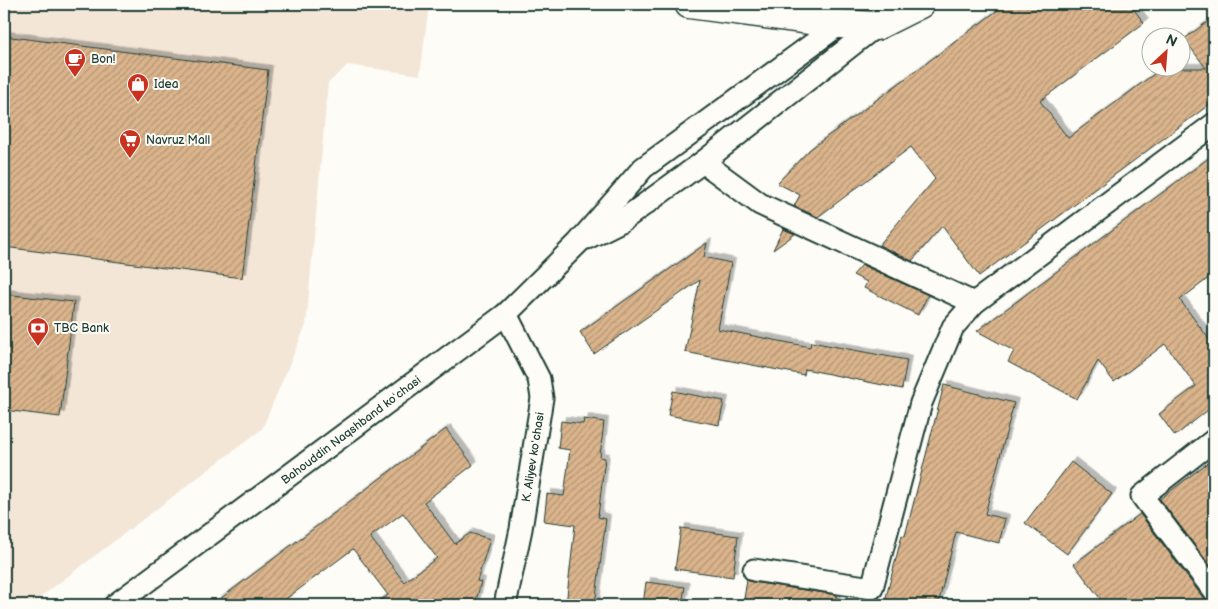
<svg xmlns="http://www.w3.org/2000/svg" width="1218" height="609" viewBox="0 0 1218 609" font-family="'Balsamiq Sans',sans-serif">
  <style>
    .built { fill: #f3e6d7 }
    .building { fill: url(#building-hatch); stroke: #1f3d34; fill-rule: evenodd; filter: url(#shadow) }
    .lines { fill: none; stroke-linecap: round; stroke-linejoin: round }
    .minor-casing { stroke: #1f3d34; stroke-width: 25 }
    .secondary-casing { stroke: #1f3d34; stroke-width: 31 }
    .minor { stroke: #fdfcf7; stroke-width: 21 }
    .secondary { stroke: #fdfcf7; stroke-width: 28 }
    .labels { text-anchor: middle; stroke-width: 4; stroke-linejoin: round; paint-order: stroke }
    .poi-label { font-size: 12px; fill: #1f3d34; stroke: #fdfcf7; text-anchor: start }
    .street-label { font-size: 12px; fill: #1f3d34; stroke: #fdfcf7 }
  </style>
  <defs>
    <pattern id="building-hatch" width="6" height="6" patternUnits="userSpaceOnUse" patternTransform="scale(1.25)"><rect width="6" height="6" fill="#dbb48c"/><path d="M-1 1l2-2M0 6l6-6M5 7l2-2" fill="none" stroke="#b19473"/></pattern>
    <filter id="shadow"><feDropShadow dx="4.5" dy="-4.5" stdDeviation="0" flood-color="#0004"/></filter>
  </defs>
  <rect width="100%" height="100%" fill="#fdfcf7"/>
  <filter id="ink" filterUnits="userSpaceOnUse"><feTurbulence type="fractalNoise" baseFrequency=".02" numOctaves="2"/><feDisplacementMap in="SourceGraphic" scale="10" xChannelSelector="R" yChannelSelector="G"/><feConvolveMatrix kernelMatrix="1 2 1 2 8 2 1 2 1" color-interpolation-filters="sRGB"/></filter>
  <g filter="url(#ink)">
    <polygon class="built" points="4,4 429,4 420,75 348,65 328,83 306,325 262,429 30,605 4,605"/>
    <g class="building">
      <polygon points="1006,4 1130,4 1144,23 1040,101 1068,138 1162,68 1206,68 1184,39 1214,17 1214,101 979,276 942,226 912,261 879,245 935,179 911,147 818,217 794,206 800,195 777,183 809,150"/>
      <polygon points="4,36 268,70 242,278 4,247"/>
      <polygon points="1214,154 1214,274 1180,300 1214,346 1214,410 1212,407 1175,436 1159,414 1196,386 1165,344 1114,382 1098,361 1077,399 1008,362 1014,351 977,331"/>
      <polygon points="783,229 795,234 773,250"/>
      <polygon points="707,243 704,257 731,263 718,329 810,347 811,342 907,360 902,389 805,369 804,375 685,352 700,280 594,354 580,332"/>
      <polygon points="862,265 928,295 918,315 864,288 867,282 853,275"/>
      <polygon points="4,294 74,302 60,417 4,410"/>
      <polygon points="944,385 1014,403 985,514 1005,519 999,543 956,532 938,605 884,605 902,535 905,536"/>
      <polygon points="673,391 724,401 719,425 668,415"/>
      <polygon points="584,419 604,422 600,457 605,458 598,517 606,519 595,605 566,605 575,525 544,521 547,494 564,496 570,450 558,448 561,421 583,424"/>
      <path d="M446,429L473,465L424,502L455,544L470,533L490,539L477,581L481,582L475,605H374L388,595L353,549L278,605H212ZM403,513L437,558L404,582L370,537Z"/>
      <polygon points="1214,458 1214,571 1160,499"/>
      <polygon points="1071,462 1112,494 1067,554 1025,523"/>
      <polygon points="1140,514 1204,599 1209,602 1214,603 1214,605 1105,605 1074,564"/>
      <polygon points="681,528 738,536 733,577 675,569"/>
      <polygon points="747,580 752,582 837,595 836,605 743,605"/>
      <polygon points="646,582 685,587 682,605 643,605"/>
    </g>
    <g class="lines">
      <g class="minor-casing">
        <g id="minor">
          <polyline points="703,162 760,204 974,303"/>
          <polyline points="587,238 623,220 703,162 876,26"/>
          <polyline points="1214,440 1142,496 1214,591"/>
          <polyline points="754,570 872,588 921,403 953,327 974,303 1214,124"/>
          <polyline points="115,605 506,314 578,243 643,168 840,24"/>
          <polyline points="505,605 521,529 542,398 539,379 506,314"/>
        </g>
      </g>
      <g class="secondary-casing">
        <polyline id="secondary" points="689,4 840,24 876,26 920,4"/>
      </g>
      <use href="#minor" class="minor"/>
      <use href="#secondary" class="secondary"/>
    </g>
  </g>
  <defs>
    <g id="cafe-pin" transform="scale(1.125)"><path d="M0 17L-7.5 6A9.5 9.5 0 1 1 7.5 6Z" fill="#c8321e" stroke="#fdfcf7"/><path d="M-5.5-4.5H6V0H3Q3 3.5 0 3.5H-2.5Q-5.5 3.5-5.5 0ZM3-3.2v2h1.7v-2ZM-6 4.5H4V6H-6Z" fill="#fff"/></g>
    <g id="shop-pin" transform="scale(1.125)"><path d="M0 17L-7.5 6A9.5 9.5 0 1 1 7.5 6Z" fill="#c8321e" stroke="#fdfcf7"/><path d="M-5-2.5h2.3a2.7 3.5 0 0 1 5.4 0H5L5.5 6h-11ZM-1.5-2.5h3a1.5 2.3 0 0 0-3 0Z" fill="#fff"/></g>
    <g id="supermarket-pin" transform="scale(1.125)"><path d="M0 17L-7.5 6A9.5 9.5 0 1 1 7.5 6Z" fill="#c8321e" stroke="#fdfcf7"/><path d="M-6-5.5h2.5l.6 2H6L4.5 2H-2.5L-4.4-4H-6ZM-1.5 3.2a1.3 1.3 0 1 0 .1 0ZM3 3.2a1.3 1.3 0 1 0 .1 0Z" fill="#fff"/></g>
    <g id="bank-pin" transform="scale(1.125)"><path d="M0 17L-7.5 6A9.5 9.5 0 1 1 7.5 6Z" fill="#c8321e" stroke="#fdfcf7"/><path d="M-6-4H6V4H-6ZM0-2.3a2.3 2.3 0 1 0 0 4.6a2.3 2.3 0 1 0 0-4.6Z" fill="#fff"/></g>
  </defs>
  <g fill-rule="evenodd">
    <use href="#cafe-pin" x="75" y="59"/>
    <use href="#shop-pin" x="138" y="84"/>
    <use href="#supermarket-pin" x="130" y="140"/>
    <use href="#bank-pin" x="38" y="328"/>
  </g>
  <g class="labels">
    <g class="poi-label">
      <text x="91" y="63">Bon!</text>
      <text x="154" y="88">Idea</text>
      <text x="146" y="144">Navruz Mall</text>
      <text x="54" y="332">TBC Bank</text>
    </g>
    <g class="street-label">
      <text transform="translate(351 430) rotate(-37)" y="4">Bahouddin Naqshband koʻchasi</text>
      <text transform="translate(533 457) rotate(-81)" y="4">K. Aliyev koʻchasi</text>
    </g>
  </g>
  <rect width="1218" height="609" fill="none" stroke="#fdfcf7" stroke-width="20"/>
  <rect x="10" y="10" width="1198" height="589" fill="none" stroke="#1f3d34" stroke-width="2" filter="url(#ink)"/>
  <g transform="translate(1166 52) rotate(26)"><circle r="24" fill="#fdfcf7" stroke="#a4b0a9"/>
  <path d="M0-4L9 19L0 12L-9 19Z" fill="#c8321e"/>
  <text y="-8" font-size="14" font-weight="bold" text-anchor="middle" fill="#1f3d34">N</text>
  </g>
</svg>
